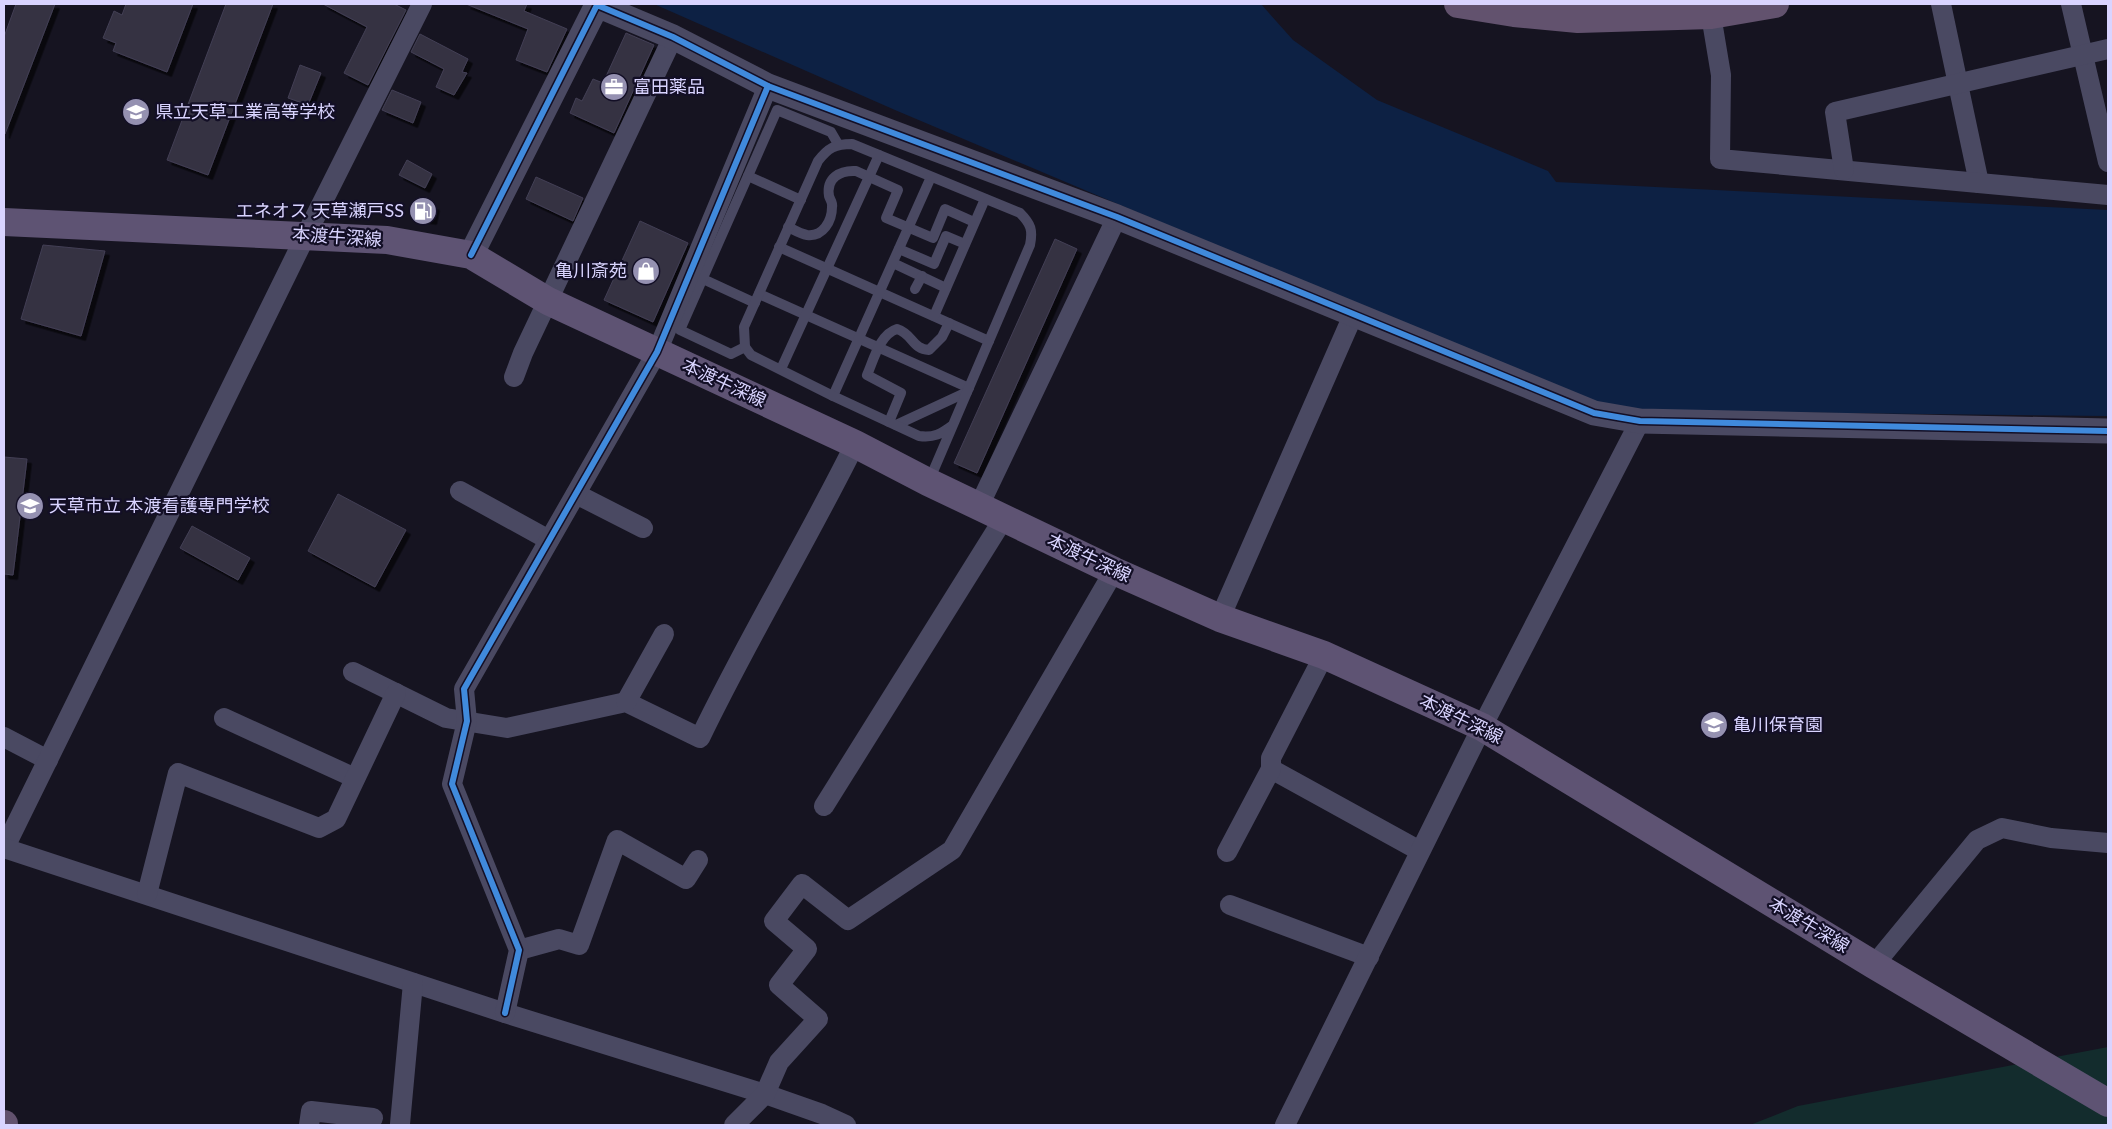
<svg xmlns="http://www.w3.org/2000/svg" width="2112" height="1129" viewBox="0 0 2112 1129" font-family="Lato,'Noto Sans JP',sans-serif">
  <style>
    .green { fill: #132c2d }
    .water { fill: #0d2144 }
    .building { fill: #343243; stroke: #433f54; filter: url(#shadow) }
    .lines { fill: none; stroke-linecap: round; stroke-linejoin: round }
    .service { stroke: #4a4962; stroke-width: 10 }
    .minor { stroke: #4a4962; stroke-width: 20 }
    .tertiary { stroke: #4a4962; stroke-width: 25 }
    .primary { stroke: #5e5373; stroke-width: 28 }
    .trunk { stroke: #62526e; stroke-width: 28 }
    .cycleway-casing { stroke: #130f26; stroke-width: 9 }
    .cycleway { stroke: #408adc; stroke-width: 6 }
    .labels { text-anchor: middle; stroke-width: 4.5; stroke-linejoin: round; paint-order: stroke }
    .poi-label { font-size: 18px; fill: #d9d4ff; stroke: #130f26; text-anchor: start }
    .street-label { font-size: 18px; fill: #d9d4ff; stroke: #130f26 }
  </style>
  <defs>
    <filter id="shadow"><feDropShadow dx="4.5" dy="4.5" stdDeviation="0" flood-color="#0009"/></filter>
  </defs>
  <rect width="100%" height="100%" fill="#161421"/>
  <polygon class="green" points="2108,1047 2108,1125 1750,1125 1798,1106"/>
  <polygon class="water" points="654,4 1261,4 1293,40 1377,100 1548,171 1556,182 2108,210 2108,416 1658,411 1606,405 1563,392 895,110"/>
  <g class="building">
    <polygon points="16,4 55,4 5,134 4,37"/>
    <polygon points="126,4 193,4 167,72 113,51 116,43 103,38 114,11 122,15"/>
    <polygon points="226,4 273,4 208,175 167,160"/>
    <polygon points="323,4 394,4 406,10 368,85 344,73 367,27"/>
    <polygon points="466,4 527,4 524,11 567,29 547,72 516,60 528,29"/>
    <polygon points="626,33 654,45 614,133 570,113 576,98 582,101 593,79 603,83"/>
    <polygon points="420,34 468,59 462,72 467,73 454,95 436,87 444,69 411,52"/>
    <polygon points="300,65 321,73 308,105 288,98"/>
    <polygon points="392,90 421,102 413,123 382,110"/>
    <polygon points="407,160 432,174 425,188 399,175"/>
    <polygon points="536,177 583,198 573,221 526,199"/>
    <polygon points="414,203 435,206 432,220 412,217"/>
    <polygon points="640,221 688,243 653,322 604,300"/>
    <polygon points="1055,239 1077,249 977,473 954,463"/>
    <polygon points="43,245 105,251 81,336 21,319"/>
    <polygon points="4,457 27,459 13,575 4,574"/>
    <polygon points="338,494 406,530 375,587 308,551"/>
    <polygon points="192,526 250,558 238,580 180,548"/>
  </g>
  <g class="lines">
    <g class="service">
      <polyline points="748,176 801,200"/>
      <path d="M788,227C794,230 801,234 807,235C823,237 832,221 832,207C833,202 830,200 829,196C826,178 840,170 856,171L898,190L886,218L933,238L945,209L974,222"/>
      <polyline points="779,247 989,341"/>
      <polyline points="899,249 934,264 946,236 965,244"/>
      <polyline points="893,263 946,288"/>
      <polyline points="703,279 755,303"/>
      <polyline points="915,289 922,276"/>
      <polyline points="759,294 969,388"/>
      <polyline points="934,316 985,199"/>
      <polyline points="745,347 731,354 680,330 777,110 831,132 838,144"/>
      <polyline points="781,369 879,155"/>
      <polyline points="833,396 931,177"/>
      <path d="M889,422L901,393L867,375C874,359 880,334 897,329C913,334 912,349 929,350L942,337L949,323"/>
      <polyline points="896,425 967,392"/>
      <path d="M929,481C963,402 996,324 1030,245C1033,230 1031,224 1020,213L852,144C835,144 828,148 818,161L744,327L745,347L751,355L833,396L919,436C934,438 941,434 953,425"/>
    </g>
    <g class="minor">
      <polyline points="1941,4 1979,183"/>
      <polyline points="2071,4 2108,162"/>
      <polyline points="1711,15 1721,75 1720,159 2108,195"/>
      <polyline points="1844,170 1835,112 2108,49"/>
      <polyline points="514,377 523,353 673,37"/>
      <polyline points="460,491 549,540"/>
      <polyline points="576,494 643,528"/>
      <polyline points="979,506 1117,217"/>
      <polyline points="1220,618 1354,313"/>
      <path d="M353,672L446,718L507,728L626,702L700,738C748,638 806,543 855,444"/>
      <polyline points="626,702 664,634"/>
      <polyline points="224,718 355,778"/>
      <polyline points="4,737 48,760"/>
      <polyline points="1271,769 1420,851"/>
      <polyline points="824,806 1004,518"/>
      <polyline points="5,847 306,235 422,4"/>
      <polyline points="4,848 505,1013 765,1094 822,1114 846,1125"/>
      <polyline points="1227,852 1271,769 1271,758 1324,655"/>
      <polyline points="147,894 178,773 319,828 336,819 396,693"/>
      <polyline points="1230,905 1369,957"/>
      <polyline points="519,950 559,939 579,945 617,840 686,879 698,860"/>
      <polyline points="1874,965 1977,840 2002,828 2051,838 2108,843"/>
      <polyline points="505,1013 519,950 452,784 467,721 464,689 657,352 768,86"/>
      <polyline points="400,1124 413,983"/>
      <polyline points="309,1125 311,1111 373,1118"/>
      <polyline points="734,1125 765,1094 779,1062 818,1019 779,985 807,949 774,921 802,884 848,920 952,850 1114,571"/>
      <polyline points="1285,1125 1482,727 1640,421"/>
    </g>
    <polyline class="tertiary" points="471,255 597,5 673,37 768,86 1117,217 1594,413 1640,421 2108,431"/>
    <polyline class="primary" points="4,222 387,240 471,255 548,301 855,444 928,482 1114,571 1220,618 1324,655 1482,727 1874,965 2108,1103"/>
    <g class="trunk">
      <polyline points="1458,4 1514,13 1578,19 1711,15 1775,4"/>
      <polyline points="4,1124 4,1125"/>
    </g>
    <g class="cycleway-casing">
      <g id="cycleway">
        <polyline points="471,255 597,5 673,37 768,86 1117,217 1594,413 1640,421 2108,431"/>
        <polyline points="505,1013 519,950 452,784 467,721 464,689 657,352 768,86"/>
      </g>
    </g>
    <use href="#cycleway" class="cycleway"/>
  </g>
  <defs>
    <g id="office-disc" transform="scale(1.4375)"><circle r="9.5" fill="#9591b1" stroke="#130f26"/><path d="M-6-3h4V-5.5h4V-3h4V5H-6ZM-1-4.5V-3h2v-1.5ZM-6 0V1H6V0Z" fill="#fff"/></g>
    <g id="school-disc" transform="scale(1.4375)"><circle r="9.5" fill="#9591b1" stroke="#130f26"/><path d="M0-5L7-2L0 1L-7-2ZM-4 1L0 2.5L4 1V4Q0 6-4 4Z" fill="#fff"/></g>
    <g id="fuel-disc" transform="scale(1.4375)"><circle r="9.5" fill="#9591b1" stroke="#130f26"/><path d="M-5.5-6h7V0h2V4h1.3V-2.5L3-4.5l.8-.8L6-3V5H2.5V1h-1V6h-7ZM-4.2-4.7v3.2H.2V-4.7Z" fill="#fff"/></g>
    <g id="shop-disc" transform="scale(1.4375)"><circle r="9.5" fill="#9591b1" stroke="#130f26"/><path d="M-5-2.5h2.3a2.7 3.5 0 0 1 5.4 0H5L5.5 6h-11ZM-1.5-2.5h3a1.5 2.3 0 0 0-3 0Z" fill="#fff"/></g>
    <g id="university-disc" transform="scale(1.4375)"><circle r="9.5" fill="#9591b1" stroke="#130f26"/><path d="M0-5L7-2L0 1L-7-2ZM-4 1L0 2.5L4 1V4Q0 6-4 4Z" fill="#fff"/></g>
  </defs>
  <g fill-rule="evenodd">
    <use href="#office-disc" x="614" y="87"/>
    <use href="#school-disc" x="136" y="112"/>
    <use href="#fuel-disc" x="423" y="211"/>
    <use href="#shop-disc" x="646" y="271"/>
    <use href="#university-disc" x="30" y="506"/>
    <use href="#school-disc" x="1714" y="725"/>
  </g>
  <g class="labels">
    <g class="poi-label">
      <text x="633" y="93">富田薬品</text>
      <text x="155" y="118">県立天草工業高等学校</text>
      <text x="404" y="217" text-anchor="end">エネオス 天草瀬戸SS</text>
      <text x="627" y="277" text-anchor="end">亀川斎苑</text>
      <text x="49" y="512">天草市立 本渡看護専門学校</text>
      <text x="1733" y="731">亀川保育園</text>
    </g>
    <g class="street-label">
      <text transform="translate(337 237) rotate(4)" y="6">本渡牛深線</text>
      <text transform="translate(724 383) rotate(25)" y="6">本渡牛深線</text>
      <text transform="translate(1089 558) rotate(25)" y="6">本渡牛深線</text>
      <text transform="translate(1461 719) rotate(26)" y="6">本渡牛深線</text>
      <text transform="translate(1809 925) rotate(31)" y="6">本渡牛深線</text>
    </g>
  </g>
  <rect width="2112" height="1129" fill="none" stroke="#d9d4ff" stroke-width="10"/>
</svg>
